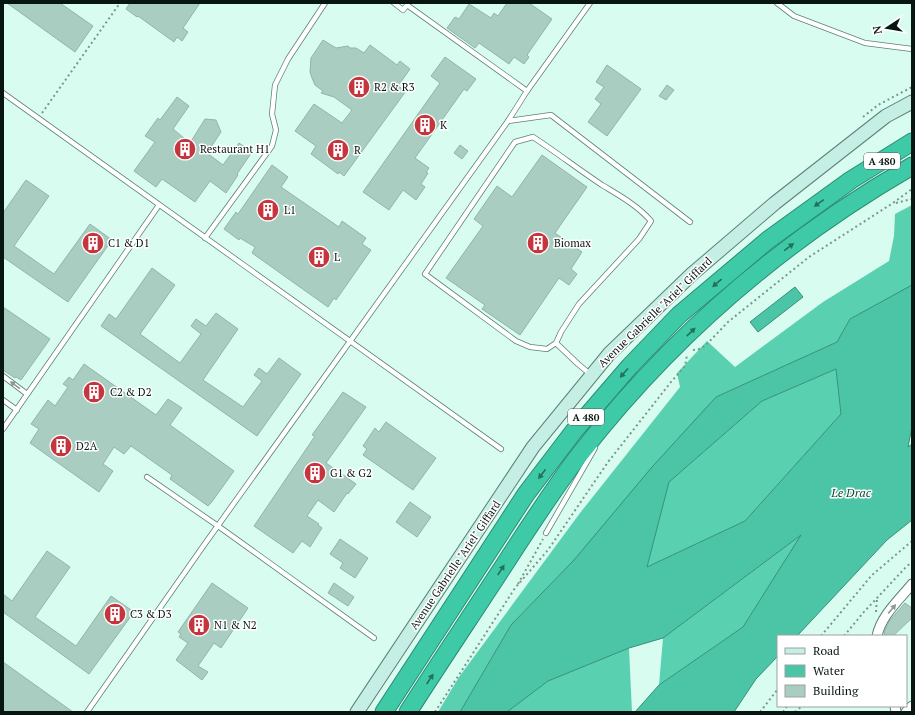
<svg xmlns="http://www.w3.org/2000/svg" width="915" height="715" viewBox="0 0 915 715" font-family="'PT Serif',serif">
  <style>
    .forest { fill: #59d1b1 }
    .water { fill: #4bc5a5; stroke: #379079; fill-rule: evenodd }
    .building { fill: #a9cdc0; stroke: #91b5a9 }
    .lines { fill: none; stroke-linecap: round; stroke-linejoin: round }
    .lane-casing { stroke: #5e8075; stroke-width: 6 }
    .street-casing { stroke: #5e8075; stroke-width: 11 }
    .secondary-casing { stroke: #5e8075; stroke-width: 15 }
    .highway-casing { stroke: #2b8b72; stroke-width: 19 }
    .path { stroke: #7c968d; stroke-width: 2; stroke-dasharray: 2 3; stroke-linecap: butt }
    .lane { stroke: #fff; stroke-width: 4.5 }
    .street { stroke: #fff; stroke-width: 9 }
    .secondary { stroke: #c5efe5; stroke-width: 13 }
    .highway { stroke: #3ecaa7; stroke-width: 17 }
    .oneway { fill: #23705c }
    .oneway2 { fill: #909694 }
    .labels { text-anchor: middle; stroke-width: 3; stroke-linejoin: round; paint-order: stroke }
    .shield { fill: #fff; stroke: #525c58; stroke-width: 1 }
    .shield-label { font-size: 10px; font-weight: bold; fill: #081611 }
    .poi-label { font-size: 11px; fill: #081611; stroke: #fff; text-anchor: start }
    .street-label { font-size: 11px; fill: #081611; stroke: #fff }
    .water-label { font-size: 12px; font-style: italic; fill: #0f4537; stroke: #fff }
  </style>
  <rect width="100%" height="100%" fill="#d8fdf0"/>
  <g class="forest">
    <polygon points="912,205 912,285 911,286 850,319 837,342 716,397 574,560 511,625 460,712 438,712 459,677 580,513 680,387 677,373 707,341 735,367 823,302 889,261 894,236 895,214"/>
    <polygon points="836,369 841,414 745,521 647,567 669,482 762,401"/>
    <polygon points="802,534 743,627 659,685 663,638"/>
    <polygon points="629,648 632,712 507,712 548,681"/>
  </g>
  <g class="water">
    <path d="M912,285V427L908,447L912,444V520L887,540L797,636H778V656L756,679L734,712H635L659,685L743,627L801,535L663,638L629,648L548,681L507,712H460L511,625L574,560L652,467L716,397L837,342L850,319ZM836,369L841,414L745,521L647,567L669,482L762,401Z"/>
    <polygon points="795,287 803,297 758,332 750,322"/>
  </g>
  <g class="building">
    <polygon points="7,3 60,3 93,26 75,52"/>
    <polygon points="130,3 200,3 183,28 188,32 182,41 177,37 174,42 138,16 137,17 126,9"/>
    <polygon points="507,3 529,3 552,19 527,55 529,57 524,64 514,57 509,64 479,43 475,48 447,28 455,17 459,19 469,4 491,18 494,13 498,16"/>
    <polygon points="323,40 336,48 348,46 350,48 356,48 364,53 370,45 397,65 400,61 410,69 398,86 406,91 344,176 339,172 338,174 311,154 316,146 295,131 314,104 342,123 352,110 334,97 321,93 323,91 315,85 312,78 310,72 311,58"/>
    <polygon points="445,57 476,79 467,91 464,89 415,158 429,168 426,172 428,173 421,184 425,187 416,200 403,190 389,210 363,192 440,83 431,76"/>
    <polygon points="607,65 641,89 607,136 588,122 601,104 595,99 604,87 596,82"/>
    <polygon points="667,85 674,90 666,100 659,96"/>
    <polygon points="177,97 189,106 173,129 190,143 205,119 216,120 221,132 207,153 223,165 239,143 252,152 237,174 238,175 226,193 210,181 195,202 162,179 156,187 134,171 155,142 145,136 158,118 160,120"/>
    <polygon points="460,145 468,151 462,159 454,153"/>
    <polygon points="542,155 587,187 555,233 582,252 571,269 577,274 569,285 559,278 520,335 482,309 485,305 446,278 483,226 474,219 497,186 512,197"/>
    <polygon points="272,165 288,177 281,187 339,227 342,221 366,238 362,244 371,250 336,300 334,298 328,307 252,253 255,247 240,238 239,240 224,229 236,212 238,214"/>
    <polygon points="26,180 49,196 14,246 54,274 90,224 112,240 68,302 3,257 3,213"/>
    <polygon points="152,268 175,285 140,334 180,363 201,334 191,326 196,319 206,326 216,313 238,329 203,380 243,407 262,381 254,375 259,368 267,374 279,358 301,374 257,436 101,326 109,314 116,319"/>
    <polygon points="3,307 50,339 21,380 16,377 15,378 3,370"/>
    <polygon points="84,364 156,415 168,399 182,408 170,425 234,471 211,503 208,506 170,479 172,475 131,446 124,454 114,447 103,464 113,471 99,492 30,443 39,429 31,424 48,400 55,406 68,387 63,384 69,377 73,380"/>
    <polygon points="343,392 366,407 326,463 356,484 348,494 347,493 334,512 318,500 307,516 319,524 318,525 322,528 310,547 302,541 293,553 254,526 315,436 312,435"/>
    <polygon points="386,422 436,458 413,490 363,455 367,449 363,446 375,428 379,432"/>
    <polygon points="410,502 431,517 417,537 396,522"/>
    <polygon points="340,539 368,558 355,578 340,568 343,563 330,554"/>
    <polygon points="47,551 70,567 35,617 76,646 111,596 134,612 89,674 3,612 3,594 12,601"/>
    <polygon points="212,583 248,608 221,648 214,643 198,666 208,672 202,680 176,660 188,643 179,637 181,634 178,632"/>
    <polygon points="334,583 354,597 348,606 328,593"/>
    <polygon points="905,603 912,608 912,618 893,636 884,636 885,630 890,620"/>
    <polygon points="3,662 73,712 3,712"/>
  </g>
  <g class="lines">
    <g class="lane-casing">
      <g id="lane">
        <polyline points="394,3 403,10 407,5 527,91"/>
        <polyline points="777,3 794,16 865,43 912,49"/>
        <polyline points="3,93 501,449"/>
        <polyline points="508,121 551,115 690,222"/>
        <polyline points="205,238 272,146 276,130 272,114 275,85 288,59 325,3"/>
        <path d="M556,343L547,349L530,347L516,341L425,274L515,142L533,137C556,152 578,169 602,185C620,196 637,205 651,221L639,239L579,304L561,332L556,343L578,364L590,374"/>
        <polyline points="3,376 27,394"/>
        <polyline points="3,400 17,410"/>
        <polyline points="3,429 159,205"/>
        <polyline points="147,477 218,526 374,638"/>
        <polyline points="546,533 595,448"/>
        <polyline points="87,712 204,545 508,121 527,91 590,3"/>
      </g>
    </g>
    <g class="street-casing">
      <g id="street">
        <path d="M877,636C881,616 899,600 912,584"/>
        <polyline points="895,706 896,712"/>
        <polyline points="906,712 912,706"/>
      </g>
    </g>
    <g class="secondary-casing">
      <polyline id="secondary" points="357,712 533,447 609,354 692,274 775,203 886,116 912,102"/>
    </g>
    <g class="highway-casing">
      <g id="highway">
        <polyline points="384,712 526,494 574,431 630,366 679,315 768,240 851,180 912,142"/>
        <path d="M408,712C438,665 469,619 499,573C525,533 551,492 580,454C671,337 784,240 912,166"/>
      </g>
    </g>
    <g class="path">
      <polyline points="42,113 120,3"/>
      <polyline points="863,117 878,105 912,87"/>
      <polyline points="896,203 912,199"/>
      <polyline points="693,350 699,349 705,346 728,322 809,257 893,203 912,189"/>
      <polyline points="518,584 543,539"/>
      <polyline points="876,612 877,598"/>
      <polyline points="821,636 872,575 912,541"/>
      <polyline points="844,636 863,613 906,567 912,562"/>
      <polyline points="435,712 515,588 548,550 608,462 671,382 685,366 687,355"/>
      <polyline points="760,712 778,689"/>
      <polyline points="783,712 787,706"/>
      <polyline points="795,712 802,706"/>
    </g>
    <use href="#lane" class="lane"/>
    <use href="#street" class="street"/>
    <use href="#secondary" class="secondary"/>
    <use href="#highway" class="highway"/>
  </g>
  <defs><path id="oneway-solid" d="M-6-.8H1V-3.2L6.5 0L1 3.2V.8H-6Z"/></defs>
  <g class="oneway">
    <use href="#oneway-solid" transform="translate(819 203) rotate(145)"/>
    <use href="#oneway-solid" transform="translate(789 247) rotate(-37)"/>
    <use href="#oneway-solid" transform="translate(717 283) rotate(139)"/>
    <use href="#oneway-solid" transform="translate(691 332) rotate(-44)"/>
    <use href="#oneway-solid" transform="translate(624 373) rotate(131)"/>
    <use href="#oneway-solid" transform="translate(542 474) rotate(127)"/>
    <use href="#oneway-solid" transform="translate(501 570) rotate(-57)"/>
    <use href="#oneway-solid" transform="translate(430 679) rotate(-57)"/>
  </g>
  <g class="oneway2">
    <use href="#oneway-solid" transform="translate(15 385) rotate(-144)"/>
    <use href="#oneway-solid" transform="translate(892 609) rotate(-50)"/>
  </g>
  <defs>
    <g id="building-disc" transform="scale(1.15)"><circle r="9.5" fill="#c5353e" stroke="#fff"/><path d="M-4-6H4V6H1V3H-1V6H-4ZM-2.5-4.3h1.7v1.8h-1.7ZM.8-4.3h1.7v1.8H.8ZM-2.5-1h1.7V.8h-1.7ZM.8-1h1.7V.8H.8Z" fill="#fff"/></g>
  </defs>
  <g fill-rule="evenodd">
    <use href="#building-disc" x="359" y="87"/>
    <use href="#building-disc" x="425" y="125"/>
    <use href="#building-disc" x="185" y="149"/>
    <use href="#building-disc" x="338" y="150"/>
    <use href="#building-disc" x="268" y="210"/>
    <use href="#building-disc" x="93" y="243"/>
    <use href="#building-disc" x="538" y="243"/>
    <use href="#building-disc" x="319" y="257"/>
    <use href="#building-disc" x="94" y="392"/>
    <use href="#building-disc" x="61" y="446"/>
    <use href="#building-disc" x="315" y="473"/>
    <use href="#building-disc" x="115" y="614"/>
    <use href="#building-disc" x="199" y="625"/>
  </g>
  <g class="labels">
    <g class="shield">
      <rect x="864" y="153" width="36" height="16" rx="3"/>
      <rect x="568" y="409" width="36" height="16" rx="3"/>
    </g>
    <g class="shield-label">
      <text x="882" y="165">A 480</text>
      <text x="586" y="421">A 480</text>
    </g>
    <g class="poi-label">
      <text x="374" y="91">R2 &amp; R3</text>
      <text x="440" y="129">K</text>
      <text x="200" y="153">Restaurant H1</text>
      <text x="354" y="154">R</text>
      <text x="284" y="214">L1</text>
      <text x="108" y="247">C1 &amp; D1</text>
      <text x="554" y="247">Biomax</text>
      <text x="334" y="261">L</text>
      <text x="110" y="396">C2 &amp; D2</text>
      <text x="76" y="450">D2A</text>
      <text x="330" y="477">G1 &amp; G2</text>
      <text x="130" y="618">C3 &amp; D3</text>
      <text x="214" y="629">N1 &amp; N2</text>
    </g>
    <g class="street-label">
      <text transform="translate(655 312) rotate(-44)" y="4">Avenue Gabrielle "Ariel" Giffard</text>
      <text transform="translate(455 565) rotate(-56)" y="4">Avenue Gabrielle "Ariel" Giffard</text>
    </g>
    <g class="water-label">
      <text x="851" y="497">Le Drac</text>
    </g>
  </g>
  <rect width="915" height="715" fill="none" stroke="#081611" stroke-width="8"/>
  <rect x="777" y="635" width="130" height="72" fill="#ffffff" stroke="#9ca2a0"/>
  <rect x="785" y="648" width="20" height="6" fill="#c5efe5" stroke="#9ca2a0"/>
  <text x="813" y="655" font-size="12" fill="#081611">Road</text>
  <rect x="785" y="665" width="20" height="12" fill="#4bc5a5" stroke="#9ca2a0"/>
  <text x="813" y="675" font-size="12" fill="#081611">Water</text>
  <rect x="785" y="685" width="20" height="12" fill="#a9cdc0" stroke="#9ca2a0"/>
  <text x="813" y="695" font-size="12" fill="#081611">Building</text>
  <g transform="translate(887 28) rotate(258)" stroke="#ffffff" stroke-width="3" paint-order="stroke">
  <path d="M0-3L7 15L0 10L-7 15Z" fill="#081611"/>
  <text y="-6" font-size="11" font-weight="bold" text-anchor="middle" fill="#081611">N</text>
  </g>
</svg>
